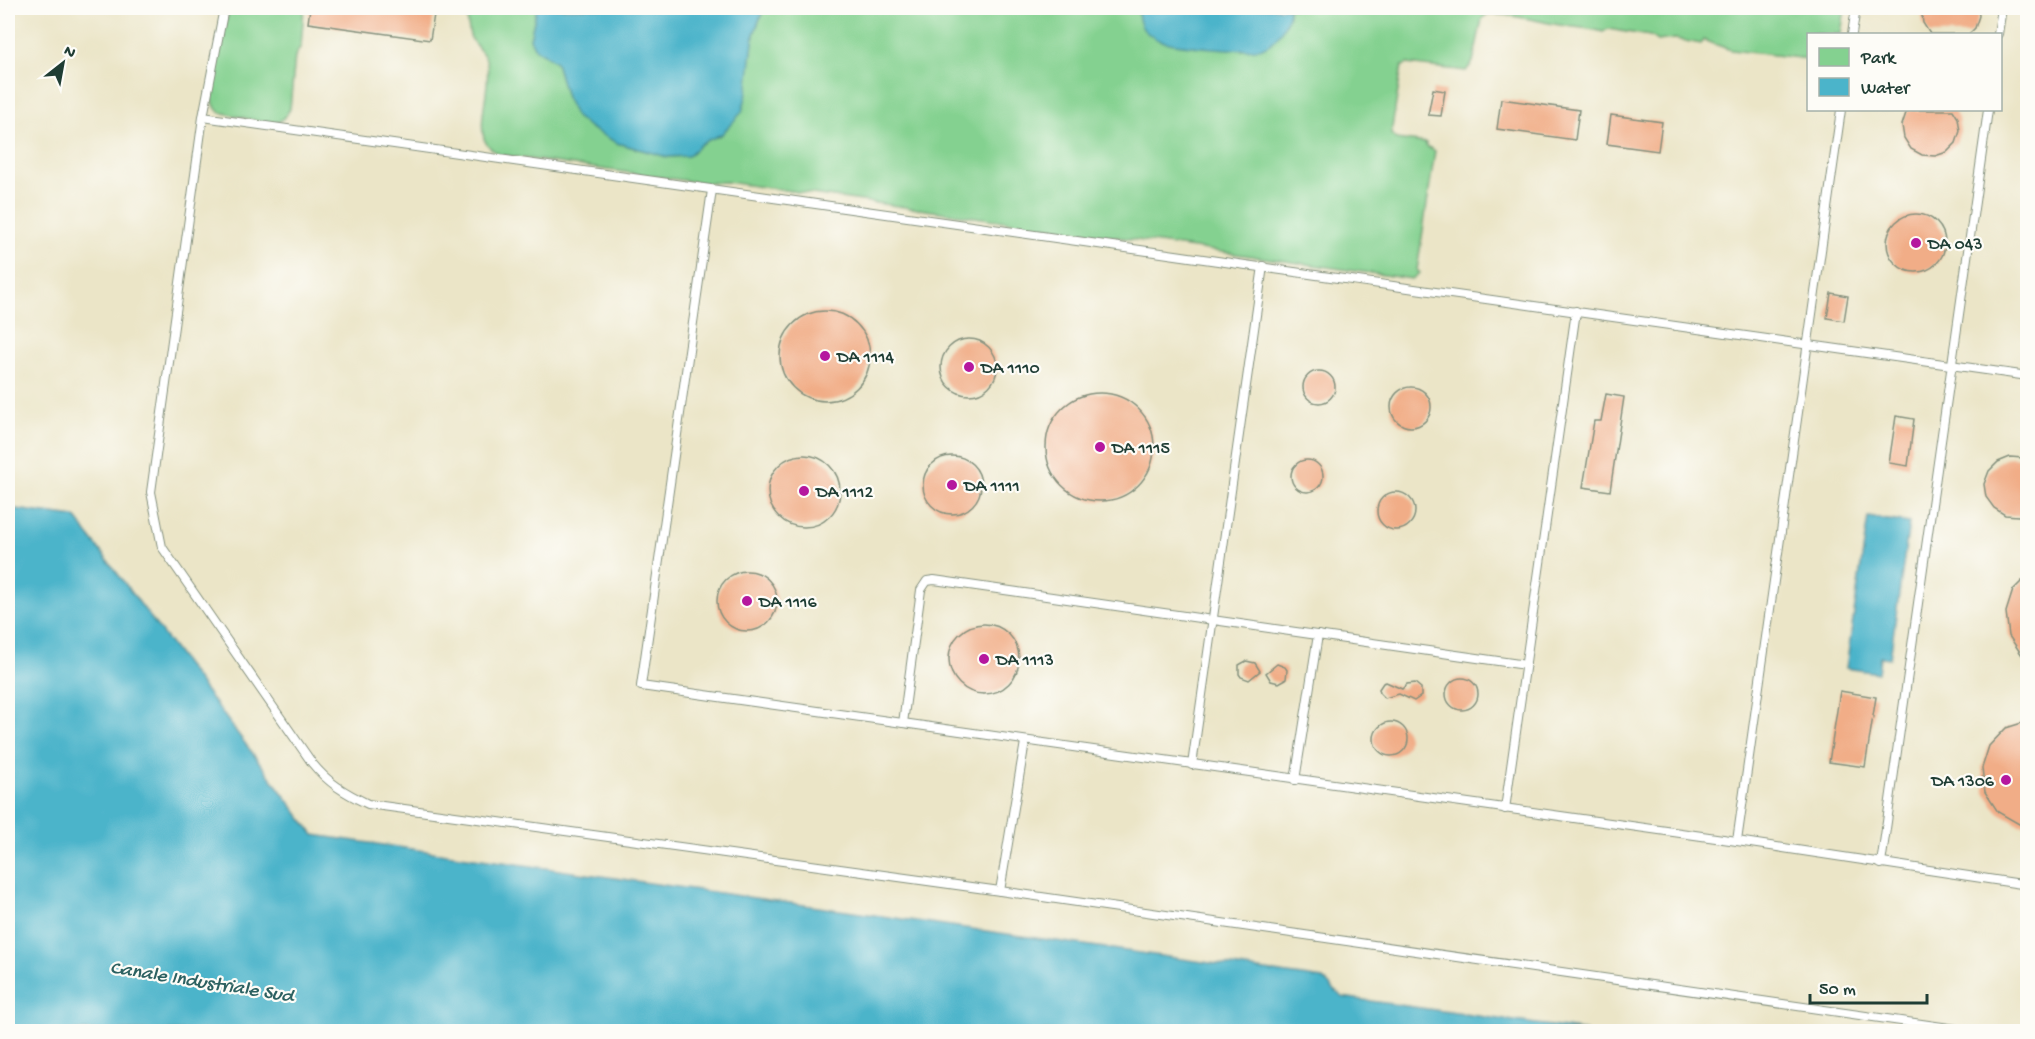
<svg xmlns="http://www.w3.org/2000/svg" width="2035" height="1039" viewBox="0 0 2035 1039" font-family="'Gochi Hand',sans-serif">
  <style>
    .green { fill: #84d190; stroke: #528762; stroke-width: 1.5 }
    .water { fill: #4bb4ca; stroke: #35787f; stroke-width: 1.5 }
    .building { fill: #f1ad87 }
    .lines { fill: none; stroke-linecap: round; stroke-linejoin: round }
    .service-casing { stroke: #85917e; stroke-width: 10 }
    .service { stroke: #fff; stroke-width: 8 }
    .poi-dot { fill: #b5179e; stroke: #fdfcf7; stroke-width: 2 }
    .labels { text-anchor: middle; stroke-width: 4.5; stroke-linejoin: round; paint-order: stroke }
    .poi-label { font-size: 18px; fill: #1f3d34; stroke: #fdfcf7; text-anchor: start }
    .water-label { font-size: 20px; font-style: italic; fill: #2c6161; stroke: #fdfcf7 }
  </style>
  <rect width="100%" height="100%" fill="#fdfcf7"/>
  <filter id="ink" filterUnits="userSpaceOnUse"><feTurbulence type="fractalNoise" baseFrequency=".0167" numOctaves="2"/><feDisplacementMap in="SourceGraphic" scale="12" xChannelSelector="R" yChannelSelector="G"/><feConvolveMatrix kernelMatrix="1 2 1 2 8 2 1 2 1" color-interpolation-filters="sRGB"/></filter>
  <filter id="wash" filterUnits="userSpaceOnUse"><feTurbulence type="fractalNoise" baseFrequency=".008" numOctaves="4" result="noise"/><feDisplacementMap in="SourceGraphic" scale="24" xChannelSelector="R" yChannelSelector="G"/><feGaussianBlur stdDeviation="1.35" result="paint"/><feColorMatrix in="noise" values="0 0 0 0 0 0 0 0 0 0 0 0 0 0 0 0 0 1.4 0 .05"/><feComposite in="paint" operator="in"/></filter>
  <g filter="url(#wash)">
    <rect width="100%" height="100%" fill="#ebe5c7"/>
    <g class="green">
      <path d="M230,8H304L301,46L295,56L290,109L285,117L280,121L271,124L219,112C200,96 224,29 230,8Z"/>
      <path d="M466,8H537L530,39L535,48L556,62L566,97L617,143L667,157L688,156L702,143L722,134L751,57L754,34L764,8H1138L1139,18L1223,47L1243,50L1289,16V8H1845L1841,34H1808V59L1731,50L1703,40L1701,44L1675,39L1657,41L1650,36L1608,29L1603,32C1591,28 1579,28 1566,26C1539,22 1513,13 1486,15L1482,19L1473,62L1466,71L1407,64L1402,66L1391,134L1396,139L1426,143V146L1435,151L1417,270L1420,273L1412,279L727,182L703,183L501,155C494,151 487,147 484,139C478,117 491,87 487,63C486,54 477,48 472,40C467,32 468,17 466,8Z"/>
    </g>
    <g class="water">
      <polygon points="537,8 764,8 754,34 747,93 742,112 722,134 702,143 688,156 667,157 646,151 617,143 592,129 576,117 566,97 556,62 535,48 530,39"/>
      <path d="M1138,8H1289C1289,22 1277,43 1262,48C1249,52 1172,46 1159,40C1155,39 1147,33 1144,30C1139,24 1138,15 1138,8Z"/>
      <polygon points="8,508 75,517 314,835 1323,979 1342,997 1587,1031 8,1031"/>
      <polygon points="1868,517 1909,523 1890,658 1880,657 1878,673 1846,668"/>
    </g>
    <g id="blocks">
      <g class="building">
        <polygon points="310,8 435,8 430,40 308,23"/>
        <polygon points="1921,8 1978,8 1979,16 1975,28 1969,34 1930,34 1923,23"/>
        <polygon points="1433,89 1445,91 1441,116 1428,115"/>
        <polygon points="1501,99 1579,110 1575,140 1497,129"/>
        <polygon points="1909,110 1953,110 1958,118 1960,131 1956,143 1947,152 1935,156 1922,155 1911,149 1904,138 1902,125 1906,113"/>
        <polygon points="1611,115 1662,122 1658,151 1607,144"/>
        <circle cx="1916" cy="243" r="29"/>
        <polygon points="1831,293 1848,296 1844,321 1827,318"/>
        <circle cx="825" cy="356" r="45"/>
        <circle cx="969" cy="367" r="28"/>
        <circle cx="1319" cy="387" r="16"/>
        <circle cx="1411" cy="407" r="20"/>
        <circle cx="1100" cy="447" r="54"/>
        <polygon points="1606,394 1624,397 1610,491 1583,487 1594,421 1601,421"/>
        <polygon points="1896,416 1914,419 1908,466 1889,463"/>
        <circle cx="804" cy="491" r="36"/>
        <circle cx="952" cy="485" r="29"/>
        <polygon points="2010,457 2023,458 2028,461 2028,512 2018,516 2005,515 1994,508 1986,497 1984,484 1989,471 1998,462"/>
        <circle cx="1307" cy="476" r="16"/>
        <circle cx="1396" cy="511" r="19"/>
        <circle cx="747" cy="601" r="30"/>
        <polygon points="2028,575 2028,664 2009,636 2006,612 2013,590"/>
        <circle cx="984" cy="659" r="35"/>
        <polygon points="1246,661 1255,663 1260,671 1249,680 1241,677 1239,674 1239,665"/>
        <polygon points="1277,664 1285,667 1287,670 1286,679 1279,683 1271,681 1266,673"/>
        <circle cx="1462" cy="694" r="16"/>
        <polygon points="1386,682 1402,689 1407,684 1415,683 1421,688 1421,696 1414,701 1399,694 1385,698 1380,693 1379,689 1383,683"/>
        <polygon points="1840,691 1876,697 1865,767 1829,762"/>
        <polygon points="2028,721 2028,825 2019,824 1998,812 1985,792 1982,768 1989,746 2006,728"/>
        <circle cx="1391" cy="739" r="17"/>
      </g>
    </g>
  </g>
  <g filter="url(#ink)">
    <use href="#blocks" fill-opacity="0" stroke="#85917e" stroke-width="1.5"/>
    <g class="lines">
      <g class="service-casing">
        <g id="service">
          <path d="M224,8L203,117L151,492L162,547L312,763C328,783 345,793 368,804L1000,891L1977,1032"/>
          <polyline points="1852,34 1856,8"/>
          <polyline points="1998,34 2002,8"/>
          <polyline points="203,117 2028,376"/>
          <polyline points="712,190 641,686 1737,841 2028,885"/>
          <polyline points="903,723 921,590 927,581 934,580 1526,665"/>
          <polyline points="1192,765 1263,266"/>
          <polyline points="1295,780 1318,635"/>
          <polyline points="1505,809 1576,311"/>
          <polyline points="1737,841 1841,110"/>
          <polyline points="1881,864 1988,110"/>
          <polyline points="1000,891 1025,742"/>
        </g>
      </g>
      <use href="#service" class="service"/>
    </g>
  </g>
  <g class="poi-dot">
    <circle cx="1916" cy="243" r="6"/>
    <circle cx="825" cy="356" r="6"/>
    <circle cx="969" cy="367" r="6"/>
    <circle cx="1100" cy="447" r="6"/>
    <circle cx="952" cy="485" r="6"/>
    <circle cx="804" cy="491" r="6"/>
    <circle cx="747" cy="601" r="6"/>
    <circle cx="984" cy="659" r="6"/>
    <circle cx="2006" cy="780" r="6"/>
  </g>
  <g class="labels">
    <g class="poi-label">
      <text x="1928" y="249">DA 043</text>
      <text x="837" y="362">DA 1114</text>
      <text x="981" y="373">DA 1110</text>
      <text x="1112" y="453">DA 1115</text>
      <text x="964" y="491">DA 1111</text>
      <text x="816" y="497">DA 1112</text>
      <text x="759" y="607">DA 1116</text>
      <text x="996" y="665">DA 1113</text>
      <text x="1994" y="786" text-anchor="end">DA 1306</text>
    </g>
    <g class="water-label">
      <text transform="translate(202 980) rotate(9)" y="7">Canale Industriale Sud</text>
    </g>
  </g>
  <rect width="2035" height="1039" fill="none" stroke="#fdfcf7" stroke-width="30"/>
  <rect x="1807" y="33" width="195" height="78" fill="#fdfcf7" stroke="#a4b0a9" stroke-width="1.5"/>
  <rect x="1819" y="48" width="30" height="18" fill="#84d190" stroke="#a4b0a9" stroke-width="1.5"/>
  <text x="1861" y="63" font-size="18" fill="#1f3d34">Park</text>
  <rect x="1819" y="78" width="30" height="18" fill="#4bb4ca" stroke="#a4b0a9" stroke-width="1.5"/>
  <text x="1861" y="93" font-size="18" fill="#1f3d34">Water</text>
  <g transform="translate(63 63) rotate(31)" stroke="#fdfcf7" stroke-width="4.5" paint-order="stroke">
  <path d="M0-4.5L10 22L0 15L-10 22Z" fill="#1f3d34"/>
  <text y="-9" font-size="16" font-weight="bold" text-anchor="middle" fill="#1f3d34">N</text>
  </g>
  <path d="M1810 994v9h117v-9" fill="none" stroke="#1f3d34" stroke-width="3"/>
  <text x="1819" y="994" font-size="18" fill="#1f3d34" stroke="#fdfcf7" stroke-width="4.5" paint-order="stroke">50 m</text>
</svg>
